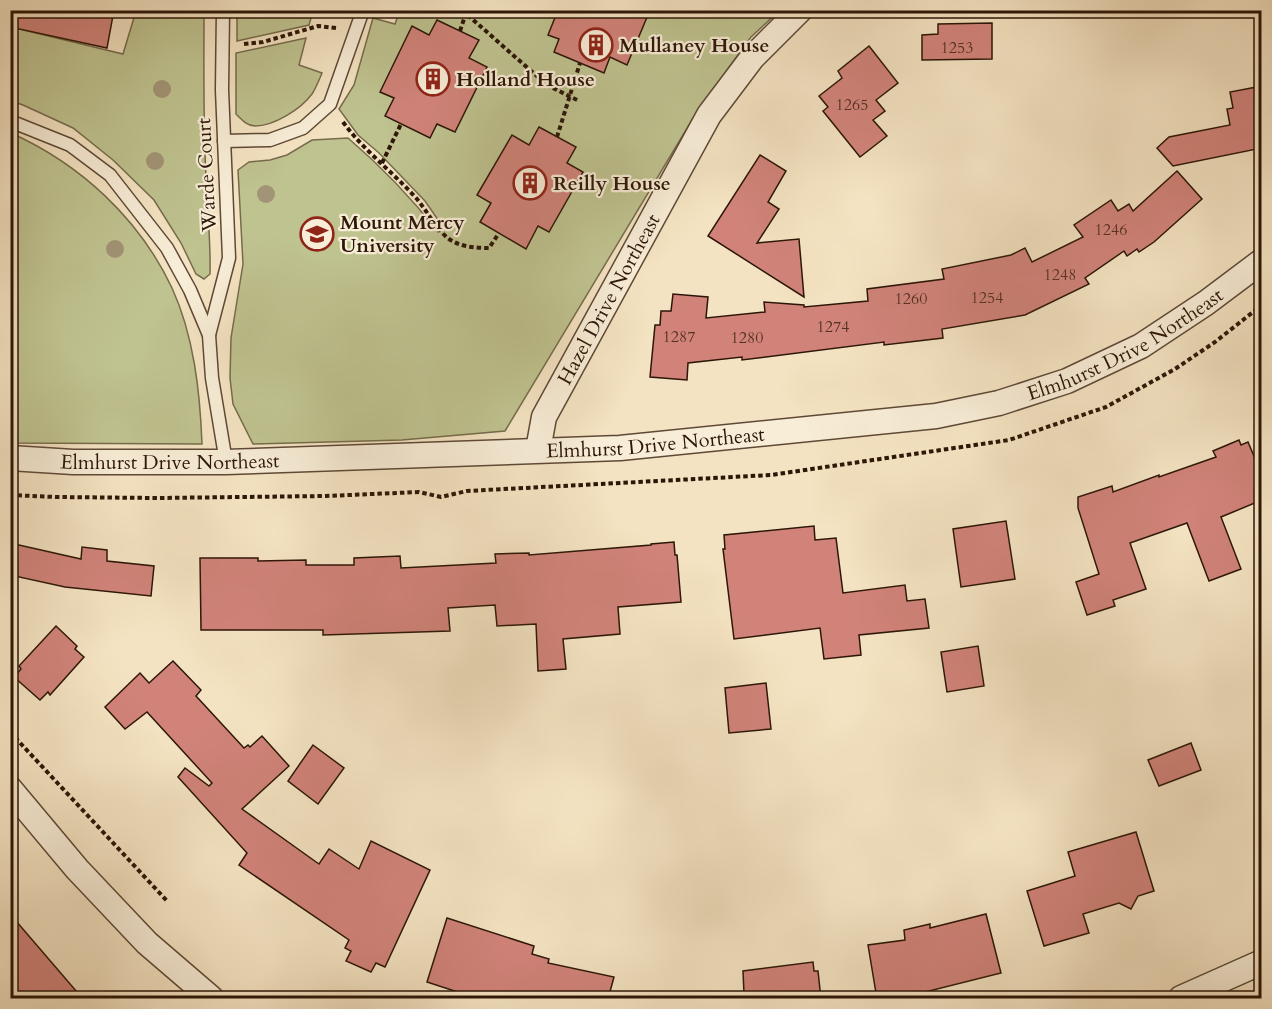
<svg xmlns="http://www.w3.org/2000/svg" width="1272" height="1009" viewBox="0 0 1272 1009" font-family="Cardo,serif">
  <style>
    .green { fill: #bfc390; stroke: #766c4c; stroke-width: 1.5 }
    .building { fill: #d1837a; stroke: #2c1607; stroke-width: 1.5 }
    .lines { fill: none; stroke-linecap: round; stroke-linejoin: round }
    .service-casing { stroke: #5e4936; stroke-width: 15 }
    .minor-casing { stroke: #5e4936; stroke-width: 27 }
    .path { stroke: #2c1607; stroke-width: 4; stroke-dasharray: 4.5 3; stroke-linecap: butt }
    .service { stroke: #f8edd7; stroke-width: 12 }
    .minor { stroke: #f8edd7; stroke-width: 24 }
    .tree { fill: #a29476 }
    .labels { text-anchor: middle; stroke-width: 4.5; stroke-linejoin: round; paint-order: stroke }
    .number-label { font-size: 16px; fill: #553124 }
    .poi-label { font-size: 20px; font-weight: bold; fill: #2c1607; stroke: #f8edd7; text-anchor: start }
    .street-label { font-size: 20px; fill: #2c1607; stroke: #f8edd7 }
  </style>
  <rect width="100%" height="100%" fill="#f4e3c2"/>
  <filter id="stains"><feTurbulence type="fractalNoise" baseFrequency=".00333" numOctaves="4"/><feColorMatrix values="0 0 0 0 .2 0 0 0 0 .09 0 0 0 0 .02 0 0 0 .5 -.17"/></filter>
  <radialGradient id="worn" r=".72"><stop offset=".6" stop-color="#630" stop-opacity="0"/><stop offset="1" stop-color="#630" stop-opacity=".3"/></radialGradient>
  <g class="green">
    <path d="M400,10L779,11L751,37L698,110L505,431L402,440L253,444L233,404L230,378L231,338L243,264L238,170L249,162L270,160L287,155L312,140L348,138C382,167 410,196 438,232L443,227L425,201L379,153L358,135L339,109L354,85L373,18L395,24Z"/>
    <path d="M136,11H204C204,66 203,121 206,177C207,210 211,241 210,274L204,279L196,274L181,243L154,200L113,160L73,128L23,105L11,101V27L123,54Z"/>
    <polygon points="237,11 237,10 313,11 309,25 237,41"/>
    <path d="M306,38L299,65L322,73C319,80 316,88 312,94C301,109 274,126 255,126C247,126 241,119 236,114V53Z"/>
    <path d="M11,133C80,164 139,218 172,288C194,336 200,392 202,444L11,443Z"/>
  </g>
  <g class="building">
    <polygon points="10,10 114,10 107,48 10,27"/>
    <polygon points="558,10 650,10 627,65 610,57 604,73 554,52 559,39 548,35"/>
    <polygon points="437,20 479,40 469,58 487,67 455,132 437,124 430,138 385,116 394,98 380,92 412,26 429,35"/>
    <polygon points="992,23 992,59 922,60 922,35 938,34 938,24"/>
    <polygon points="869,46 898,83 876,100 885,111 873,120 887,136 860,157 823,111 828,107 819,96 842,78 838,71"/>
    <polygon points="1262,86 1262,148 1173,166 1157,148 1169,137 1230,125 1227,109 1233,108 1230,92"/>
    <polygon points="539,127 576,147 567,163 583,172 549,232 538,226 526,249 480,222 491,203 477,195 512,135 529,145"/>
    <polygon points="760,155 786,171 768,202 779,209 757,243 799,239 804,297 708,236"/>
    <polygon points="1177,171 1202,199 1154,242 1139,252 1137,249 1127,256 1124,251 1085,278 1089,284 1025,315 942,329 943,338 884,345 884,342 742,360 742,357 688,363 687,380 650,377 655,325 660,325 661,311 671,311 673,294 708,297 706,318 765,312 764,302 804,305 804,307 868,301 867,289 944,279 942,269 1011,255 1025,248 1032,262 1083,237 1074,225 1111,200 1118,211 1129,204 1133,211"/>
    <polygon points="1239,440 1241,445 1248,442 1262,475 1262,500 1221,517 1241,569 1209,581 1187,523 1130,543 1146,589 1113,600 1115,606 1087,615 1076,582 1099,574 1078,508 1078,497 1112,486 1113,492 1159,475 1159,477 1216,457 1213,451"/>
    <polygon points="1006,521 1015,579 961,587 953,529"/>
    <polygon points="814,526 815,540 836,538 843,593 905,585 907,601 925,599 929,628 859,635 861,655 824,659 820,628 734,639 723,549 725,549 724,535"/>
    <polygon points="674,542 675,555 677,555 681,602 618,607 620,634 563,639 566,669 538,671 536,624 497,626 495,605 448,608 450,631 323,635 323,630 201,630 200,558 258,558 258,561 306,560 306,565 354,565 354,558 400,556 401,568 496,563 495,554 529,553 529,555 651,545 651,544"/>
    <polygon points="10,543 81,559 82,547 107,550 107,561 154,566 151,596 65,587 10,575"/>
    <polygon points="56,626 77,646 75,649 84,657 50,695 48,692 40,700 14,677 21,669 19,666"/>
    <polygon points="978,646 984,686 947,692 941,652"/>
    <polygon points="173,661 201,690 196,696 244,748 248,745 250,747 262,736 289,766 242,809 319,864 329,849 359,869 371,841 430,870 385,967 376,963 371,972 346,961 351,951 345,948 349,940 239,865 247,853 178,777 185,768 209,786 212,783 147,712 125,729 105,707 140,673 149,683"/>
    <polygon points="766,683 771,729 729,733 725,688"/>
    <polygon points="1191,743 1201,770 1159,786 1148,760"/>
    <polygon points="313,745 344,768 318,804 288,781"/>
    <polygon points="1136,832 1154,891 1138,896 1131,909 1119,903 1083,914 1089,933 1044,946 1027,891 1075,876 1068,852"/>
    <polygon points="10,914 83,999 23,999 10,984"/>
    <polygon points="986,914 1001,973 917,994 918,999 877,999 868,945 905,940 904,930 930,924 930,928"/>
    <polygon points="447,918 534,946 532,954 549,959 548,963 614,977 608,999 479,999 427,982"/>
    <polygon points="813,962 814,971 818,971 821,999 777,999 777,993 744,994 743,971"/>
  </g>
  <g class="lines">
    <g class="service-casing">
      <g id="service">
        <polyline points="10,121 70,145 110,175 167,248 190,290 209,335 212,378 226,462"/>
        <polyline points="224,141 270,140 303,128 330,104 363,10"/>
        <polyline points="209,335 229,258 222,90 223,10"/>
      </g>
    </g>
    <g class="minor-casing">
      <g id="minor">
        <path id="s1" d="M538,450L544,417L709,115L752,58L800,10"/>
        <path id="s2" d="M10,458L73,462H226L620,448L936,416L999,403L1067,381L1141,346L1206,303L1262,261"/>
        <polyline points="10,789 77,869 147,943 211,998"/>
        <polyline points="1181,998 1262,962"/>
      </g>
    </g>
    <g class="path">
      <polyline points="462,10 547,85 579,101"/>
      <polyline points="460,31 466,13"/>
      <polyline points="244,44 263,42 318,26 336,28"/>
      <path d="M343,122C364,151 393,172 417,199C426,210 438,231 449,239C461,247 475,248 489,248L499,233"/>
      <polyline points="557,137 580,63"/>
      <polyline points="382,163 401,124"/>
      <polyline points="10,495 56,497 157,498 326,496 419,492 441,497 467,491 771,475 1009,440 1106,407 1175,369 1215,342 1262,305"/>
      <polyline points="10,732 168,902"/>
    </g>
    <use href="#service" class="service"/>
    <use href="#minor" class="minor"/>
  </g>
  <g class="tree">
    <circle cx="162" cy="89" r="9"/>
    <circle cx="155" cy="161" r="9"/>
    <circle cx="266" cy="194" r="9"/>
    <circle cx="115" cy="249" r="9"/>
  </g>
  <defs>
    <g id="building-ring" transform="scale(1.725)"><circle r="9.5" fill="#f8edd7" stroke="#8f2418" stroke-width="1.5"/><path d="M-4-6H4V6H1V3H-1V6H-4ZM-2.5-4.3h1.7v1.8h-1.7ZM.8-4.3h1.7v1.8H.8ZM-2.5-1h1.7V.8h-1.7ZM.8-1h1.7V.8H.8Z" fill="#8f2418"/></g>
    <g id="university-ring" transform="scale(1.725)"><circle r="9.5" fill="#f8edd7" stroke="#8f2418" stroke-width="1.5"/><path d="M0-5L7-2L0 1L-7-2ZM-4 1L0 2.5L4 1V4Q0 6-4 4Z" fill="#8f2418"/></g>
  </defs>
  <g fill-rule="evenodd">
    <use href="#building-ring" x="596" y="45"/>
    <use href="#building-ring" x="433" y="79"/>
    <use href="#building-ring" x="530" y="183"/>
    <use href="#university-ring" x="317" y="234"/>
  </g>
  <g class="labels">
    <g class="number-label">
      <text x="957" y="53">1253</text>
      <text x="852" y="110">1265</text>
      <text x="1111" y="235">1246</text>
      <text x="1060" y="280">1248</text>
      <text x="987" y="303">1254</text>
      <text x="911" y="304">1260</text>
      <text x="833" y="332">1274</text>
      <text x="679" y="342">1287</text>
      <text x="747" y="343">1280</text>
    </g>
    <g class="poi-label">
      <text x="619" y="52">Mullaney House</text>
      <text x="456" y="86">Holland House</text>
      <text x="553" y="190">Reilly House</text>
      <text x="340" y="229">Mount Mercy<tspan x="340" dy="23">University</tspan></text>
    </g>
    <g class="street-label">
      <text transform="translate(206 175) rotate(-93)" y="7">Warde Court</text>
      <text dy="7" stroke="none"><textPath href="#s1" startOffset="168">Hazel Drive Northeast</textPath></text>
      <text dy="7" stroke="none"><textPath href="#s2" startOffset="1132">Elmhurst Drive Northeast</textPath></text>
      <text dy="7" stroke="none"><textPath href="#s2" startOffset="646">Elmhurst Drive Northeast</textPath></text>
      <text dy="7" stroke="none"><textPath href="#s2" startOffset="160">Elmhurst Drive Northeast</textPath></text>
    </g>
  </g>
  <rect width="1272" height="1009" fill="none" stroke="#f4e3c2" stroke-width="36"/>
  <rect x="12" y="12" width="1248" height="985" fill="none" stroke="#2c1607" stroke-width="3"/>
  <rect x="18" y="18" width="1236" height="973" fill="none" stroke="#2c1607" stroke-width="1.5"/>
  <rect width="100%" height="100%" filter="url(#stains)"/>
  <rect width="100%" height="100%" fill="url(#worn)"/>
</svg>
